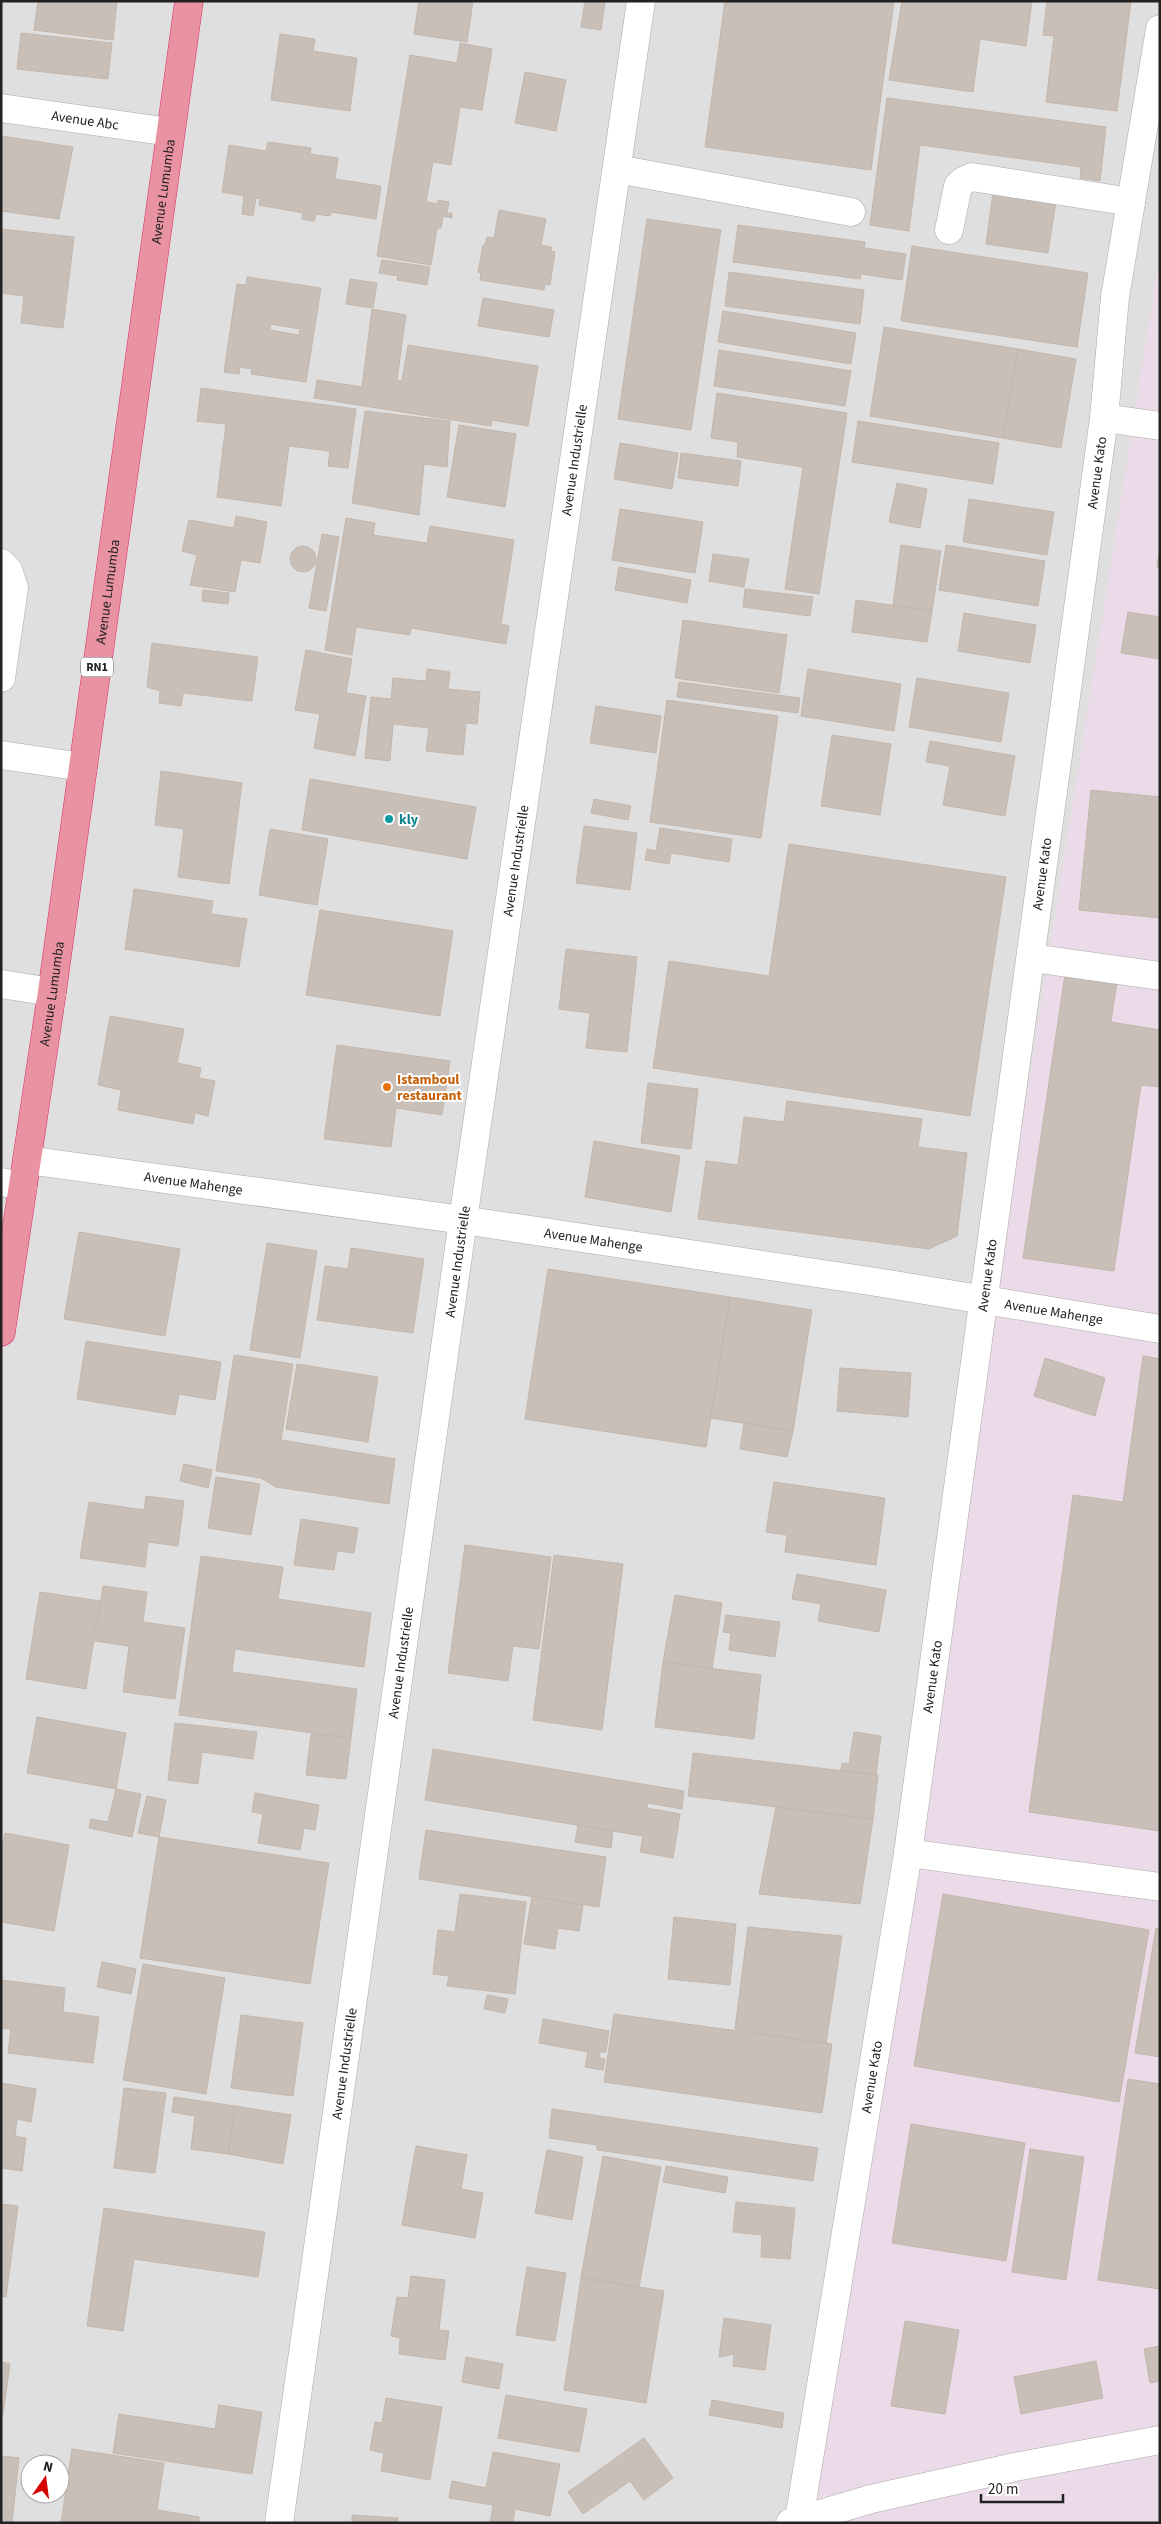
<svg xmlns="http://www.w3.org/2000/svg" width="1161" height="2524" viewBox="0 0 1161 2524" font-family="'Source Sans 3',sans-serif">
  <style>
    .residential { fill: #e0dfdf; fill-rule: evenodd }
    .industrial { fill: #ebdbe8 }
    .building { fill: #c7bfb8; stroke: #c4b6ab; fill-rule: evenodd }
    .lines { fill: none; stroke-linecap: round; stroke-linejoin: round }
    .minor-casing { stroke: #a9a9a9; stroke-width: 29 }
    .highway-casing { stroke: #dc2a67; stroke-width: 29 }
    .minor { stroke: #fff; stroke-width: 28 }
    .highway { stroke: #e892a2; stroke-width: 28 }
    .culture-dot { fill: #0f9aa8; stroke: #fff; stroke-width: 2 }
    .food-dot { fill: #e8710a; stroke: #fff; stroke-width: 2 }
    .labels { text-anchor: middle; stroke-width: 4; stroke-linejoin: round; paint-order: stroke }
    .shield { fill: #fff; stroke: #646464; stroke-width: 1 }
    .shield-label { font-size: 12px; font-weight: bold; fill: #222 }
    .street-label { font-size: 14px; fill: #222; stroke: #fff }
    .culture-label { font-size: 14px; font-weight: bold; fill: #0d838f; stroke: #fff; text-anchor: start }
    .food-label { font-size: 14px; font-weight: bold; fill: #c56008; stroke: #fff; text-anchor: start }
  </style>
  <rect width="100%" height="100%" fill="#f2efe9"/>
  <path class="residential" d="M1,1H1160V2523H1ZM30,2464H60V2494H30Z"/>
  <polygon class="industrial" points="1160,252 1160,2523 801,2523"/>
  <g class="building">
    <polygon points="38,1 117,1 113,40 34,30"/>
    <polygon points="419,1 473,1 467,42 414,34"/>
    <polygon points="585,1 605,1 601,30 581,27"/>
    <polygon points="725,1 894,1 871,170 705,147"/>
    <polygon points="902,1 1032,1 1026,46 980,39 973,92 889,80"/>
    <polygon points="1047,1 1131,1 1117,111 1046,102 1054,36 1043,35"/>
    <polygon points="21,33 112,43 108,79 17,69"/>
    <polygon points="280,34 315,39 313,51 357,58 350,111 271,100"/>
    <polygon points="460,43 492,49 482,110 460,107 451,165 433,162 426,202 438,204 438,200 449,202 447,213 452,213 452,218 443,216 441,228 437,228 431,265 377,256 410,55 457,63"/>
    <polygon points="525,72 566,80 556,131 515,123"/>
    <polygon points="887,98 1106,127 1100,181 1080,178 1081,167 920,145 909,231 870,225"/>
    <polygon points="1,136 73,147 59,219 1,211"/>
    <polygon points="268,142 311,148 310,154 338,158 335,179 381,186 376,219 331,212 330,216 316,214 314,221 302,219 303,213 259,205 260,199 256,198 253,216 242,214 244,196 222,192 229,145 266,151"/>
    <polygon points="993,192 1056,201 1048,253 986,244"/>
    <polygon points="499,210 546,219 541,245 551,247 551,251 555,252 550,285 545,284 544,290 480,280 481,273 478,272 483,245 485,245 487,237 494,238"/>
    <polygon points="647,219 721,230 691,430 618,419"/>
    <polygon points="738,225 865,242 864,248 906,254 902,280 861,274 860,279 733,262"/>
    <polygon points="1,229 74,237 63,328 21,323 24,296 1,293"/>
    <polygon points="912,246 1088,273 1077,347 901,321"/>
    <polygon points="382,260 430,267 427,285 397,280 398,276 379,273"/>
    <polygon points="729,272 864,290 860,324 725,306"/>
    <path d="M247,277L321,288L306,382L251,374L252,369L240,367L239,374L224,372L237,284L246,285ZM271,324L300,329L299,335L270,330Z"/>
    <polygon points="350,279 377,283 373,308 346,304"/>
    <polygon points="483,298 554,310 549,337 478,326"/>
    <polygon points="372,309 406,315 397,380 402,381 408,345 538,366 528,426 492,420 491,426 314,398 317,380 362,387"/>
    <polygon points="723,311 856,333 851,364 718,342"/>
    <polygon points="884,327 1018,349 1003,438 870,416"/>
    <polygon points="1018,349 1076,359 1061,448 1003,438"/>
    <polygon points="719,350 851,371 845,406 714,386"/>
    <polygon points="201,388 356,409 348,468 328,466 330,451 289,446 281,506 217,497 226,424 197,421"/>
    <polygon points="717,393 847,413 819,594 785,589 803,467 737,457 738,442 711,438"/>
    <polygon points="365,411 450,421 447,467 424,464 419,515 352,503"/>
    <polygon points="858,421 999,443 993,484 852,462"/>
    <polygon points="459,425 516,434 505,507 447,497"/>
    <polygon points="620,443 678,453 672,489 614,479"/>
    <polygon points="681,453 741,461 738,486 678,478"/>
    <polygon points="897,483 927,489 920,528 889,522"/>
    <polygon points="969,499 1054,512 1047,555 963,542"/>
    <polygon points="620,509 703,522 695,573 612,560"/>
    <polygon points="236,516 267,522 260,563 241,560 235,592 190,585 197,555 182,551 189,520 234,528"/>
    <polygon points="346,518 375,523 373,535 427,543 430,526 514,540 501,624 509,626 506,644 411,628 410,635 356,627 352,655 325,650"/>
    <polygon points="322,534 339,537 326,611 309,608"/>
    <polygon points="901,545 941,551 932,611 893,605"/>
    <polygon points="946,545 1045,561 1038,606 939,590"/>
    <polygon points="1160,545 1160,568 1157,567"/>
    <circle cx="303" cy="559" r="13"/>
    <polygon points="713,554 749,559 744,587 709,581"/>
    <polygon points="619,567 691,580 687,603 615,590"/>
    <polygon points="745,589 813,597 810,616 743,607"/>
    <polygon points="203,590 229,593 228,604 202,601"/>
    <polygon points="856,600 932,611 927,642 852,632"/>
    <polygon points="1128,612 1160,617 1160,659 1121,653"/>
    <polygon points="964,613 1036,625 1030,663 958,651"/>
    <polygon points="683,620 787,635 779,693 675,678"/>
    <polygon points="152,643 258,657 252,701 183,693 181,706 159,703 160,691 147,687"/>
    <polygon points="306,650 352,659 346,693 366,696 355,756 314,748 320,714 295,710"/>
    <polygon points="427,669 450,672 448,689 480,692 477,724 466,723 463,755 426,751 429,728 393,724 390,761 365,758 371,697 391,699 393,678 426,681"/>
    <polygon points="808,669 901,684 894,731 801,716"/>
    <polygon points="917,678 1009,693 1001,742 909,727"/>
    <polygon points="679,682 800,698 798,713 677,697"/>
    <polygon points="667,700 778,716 761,838 650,822"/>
    <polygon points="596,706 661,716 656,753 590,743"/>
    <polygon points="832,735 891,744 880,815 821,806"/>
    <polygon points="930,741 1015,756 1005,816 943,805 950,766 926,762"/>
    <polygon points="161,771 242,783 229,884 178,877 184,829 155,825"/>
    <polygon points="310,779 476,807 467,859 302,830"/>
    <polygon points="1091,790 1160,797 1160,918 1079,910"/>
    <polygon points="594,799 631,806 628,820 591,813"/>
    <polygon points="584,826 637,833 630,890 576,883"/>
    <polygon points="660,828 732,839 729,862 671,853 669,864 645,860 647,849 656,851"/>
    <polygon points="270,829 328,839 317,905 259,895"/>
    <polygon points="789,844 1006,877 970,1116 653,1068 669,961 769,976"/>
    <polygon points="134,889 213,901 211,914 247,919 239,967 125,949"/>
    <polygon points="320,910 453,931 440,1016 306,995"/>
    <polygon points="566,949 637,957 627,1052 586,1048 590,1013 559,1009"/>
    <polygon points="1065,974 1117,982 1111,1022 1160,1030 1160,1087 1141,1085 1114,1271 1023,1258"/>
    <polygon points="110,1016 184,1029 177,1063 201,1068 199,1078 215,1081 208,1116 195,1113 193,1124 118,1110 121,1090 98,1085"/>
    <polygon points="337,1045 450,1061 442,1115 396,1108 391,1147 324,1139"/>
    <polygon points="648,1083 698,1089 691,1149 641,1143"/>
    <polygon points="787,1101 922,1119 918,1147 967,1153 957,1236 929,1249 698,1219 706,1161 738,1165 744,1117 784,1122"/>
    <polygon points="594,1141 680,1156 671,1212 585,1197"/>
    <polygon points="79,1232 180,1249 165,1336 64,1319"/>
    <polygon points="267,1243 317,1251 300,1358 250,1350"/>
    <polygon points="351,1248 424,1259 413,1333 317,1320 325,1266 348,1269"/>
    <polygon points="548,1269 730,1297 706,1447 525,1419"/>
    <polygon points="730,1297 812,1310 793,1431 711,1418"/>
    <polygon points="86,1341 221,1362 215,1400 179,1394 175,1415 77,1399"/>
    <polygon points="234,1355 293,1364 281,1440 395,1459 389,1504 276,1487 261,1478 216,1471"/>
    <polygon points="1143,1356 1160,1359 1160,1831 1029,1812 1073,1495 1123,1502"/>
    <polygon points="1045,1358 1105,1378 1095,1416 1034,1396"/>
    <polygon points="297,1364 378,1377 368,1442 286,1429"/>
    <polygon points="840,1368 911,1373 908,1417 837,1411"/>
    <polygon points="744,1423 793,1431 787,1457 740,1449"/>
    <polygon points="184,1464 212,1470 208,1488 180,1481"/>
    <polygon points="216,1477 260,1484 251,1535 208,1528"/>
    <polygon points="774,1482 885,1498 876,1565 785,1552 787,1535 766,1532"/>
    <polygon points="146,1496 184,1501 178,1546 148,1542 145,1567 80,1558 89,1502 144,1510"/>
    <polygon points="301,1519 358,1528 354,1553 337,1551 334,1570 294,1565"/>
    <polygon points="465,1545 551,1557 539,1649 513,1646 508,1681 448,1673"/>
    <polygon points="554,1555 623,1564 602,1730 533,1720"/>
    <polygon points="201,1556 283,1567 278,1599 371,1613 364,1667 235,1649 232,1672 357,1689 351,1738 179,1715"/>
    <polygon points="797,1574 886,1590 879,1632 818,1621 821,1604 792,1599"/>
    <polygon points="103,1586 147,1592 143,1622 185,1628 175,1699 123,1692 129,1646 95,1641"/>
    <polygon points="40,1592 100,1601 86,1689 26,1679"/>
    <polygon points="675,1595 722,1603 712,1669 663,1662"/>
    <polygon points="726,1615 780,1622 775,1657 729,1650 731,1633 723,1632"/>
    <polygon points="663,1662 761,1675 754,1739 655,1727"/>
    <polygon points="37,1717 126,1733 116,1789 27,1773"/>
    <polygon points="175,1723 257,1732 253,1759 202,1752 198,1784 168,1780"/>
    <polygon points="854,1732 881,1736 876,1775 841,1770 842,1763 849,1764"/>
    <polygon points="311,1734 351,1738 346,1779 306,1775"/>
    <polygon points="433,1749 684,1791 682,1809 648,1803 647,1808 680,1814 673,1858 640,1852 643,1836 425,1800"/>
    <polygon points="693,1753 878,1775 873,1819 688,1796"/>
    <polygon points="116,1789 141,1794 132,1837 89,1828 91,1819 108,1822"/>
    <polygon points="255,1793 319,1805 315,1830 304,1828 300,1850 258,1843 263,1814 252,1812"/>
    <polygon points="147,1796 166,1800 159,1837 138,1833"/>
    <polygon points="776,1807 873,1819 860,1904 759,1894"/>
    <polygon points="578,1825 613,1831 611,1848 575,1842"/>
    <polygon points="426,1830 606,1857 599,1907 419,1879"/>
    <polygon points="5,1833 69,1845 54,1931 1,1922 1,1851"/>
    <polygon points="159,1837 329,1863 310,1984 140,1958"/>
    <polygon points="460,1894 526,1902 515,1994 447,1986 449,1976 433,1974 438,1930 455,1932"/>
    <polygon points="943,1894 1149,1930 1119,2102 914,2066"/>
    <polygon points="532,1896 583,1905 579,1931 558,1928 555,1949 524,1944"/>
    <polygon points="674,1917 736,1924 730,1985 668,1979"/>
    <polygon points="748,1927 842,1936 826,2044 735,2029"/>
    <polygon points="1156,1928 1160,1929 1160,2057 1135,2053"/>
    <polygon points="102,1962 136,1969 131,1994 97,1987"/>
    <polygon points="143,1964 225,1978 206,2094 123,2080"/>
    <polygon points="1,1980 65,1988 63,2012 99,2017 93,2063 8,2053 11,2029 1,2028"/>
    <polygon points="487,1995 508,1999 505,2013 484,2009"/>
    <polygon points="614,2014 832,2044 822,2113 604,2082"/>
    <polygon points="241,2015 303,2023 293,2096 231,2088"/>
    <polygon points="543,2019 609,2031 606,2052 600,2052 599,2058 605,2059 603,2070 585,2067 588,2052 539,2043"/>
    <polygon points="1128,2079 1160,2084 1160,2289 1098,2280"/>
    <polygon points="1,2083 36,2089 31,2122 17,2119 15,2136 26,2138 22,2171 1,2168"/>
    <polygon points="124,2088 166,2093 155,2173 114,2168"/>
    <polygon points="174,2097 235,2106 228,2154 191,2149 195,2116 172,2112"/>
    <polygon points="235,2106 291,2115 283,2164 228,2154"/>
    <polygon points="552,2109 818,2148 813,2181 597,2150 597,2145 549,2138"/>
    <polygon points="911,2124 1025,2143 1006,2261 892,2243"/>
    <polygon points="416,2146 467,2155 461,2189 483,2193 475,2238 402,2225"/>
    <polygon points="1030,2149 1084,2157 1066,2280 1012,2272"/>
    <polygon points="547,2150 583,2157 572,2220 535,2213"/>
    <polygon points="603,2156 661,2167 639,2287 581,2277"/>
    <polygon points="666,2166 728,2177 725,2193 663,2182"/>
    <polygon points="736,2202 795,2208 790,2259 761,2257 762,2235 733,2232"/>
    <polygon points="1,2204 18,2206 6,2297 1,2296"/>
    <polygon points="104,2208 265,2232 258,2277 134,2259 123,2331 87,2326"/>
    <polygon points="527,2267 566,2273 555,2341 516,2335"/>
    <polygon points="411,2276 445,2280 439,2330 449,2331 445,2360 399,2354 400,2338 391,2336 397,2297 408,2298"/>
    <polygon points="581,2278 664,2291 646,2403 564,2390"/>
    <polygon points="724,2318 771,2325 765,2370 733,2366 734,2354 719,2357"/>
    <polygon points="905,2321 959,2330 945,2414 891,2406"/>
    <polygon points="1160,2346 1160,2381 1150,2383 1144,2349"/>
    <polygon points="466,2357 503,2364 499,2389 462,2382"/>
    <polygon points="1096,2361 1103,2398 1021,2414 1014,2377"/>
    <polygon points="1,2362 10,2364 3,2415 1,2415"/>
    <polygon points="506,2395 587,2409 579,2452 498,2438"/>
    <polygon points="386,2398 442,2407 430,2480 381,2471 384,2453 370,2450 375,2422 382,2423"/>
    <polygon points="712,2400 784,2413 782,2428 709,2415"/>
    <polygon points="219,2405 262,2412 252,2474 113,2453 119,2414 215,2429"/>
    <polygon points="644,2438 673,2478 644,2500 630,2481 583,2514 568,2492"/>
    <polygon points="72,2449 164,2463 157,2510 199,2517 199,2523 61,2523"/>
    <polygon points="493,2452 560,2464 550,2516 515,2509 513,2523 490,2523 493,2505 449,2498 452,2481 486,2488"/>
    <polygon points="1,2456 19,2458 12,2523 1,2522"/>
    <polygon points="352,2515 398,2518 397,2523 352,2523"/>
  </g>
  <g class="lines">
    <g class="minor-casing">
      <g id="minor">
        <path id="s1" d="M1,108L170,132"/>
        <polyline points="617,169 851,212"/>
        <polyline points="949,230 958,186 963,181 972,177 1131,202"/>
        <polyline points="1104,418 1160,426"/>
        <polyline points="1,563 8,570 14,588 1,678"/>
        <polyline points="1,755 83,767"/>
        <polyline points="1032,958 1160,976"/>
        <polyline points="1,984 52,992"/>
        <path id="s2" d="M27,1160L463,1220L876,1282L1160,1329"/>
        <polyline points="1,1182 23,1186"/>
        <polyline points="908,1853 1160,1887"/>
        <path id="s3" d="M799,2520L908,1853L1104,418L1115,297L1160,29"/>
        <path id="s4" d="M279,2523L463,1220L641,1"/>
        <polyline points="790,2523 871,2499 1015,2467 1160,2440"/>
      </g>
    </g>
    <g class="highway-casing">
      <g id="highway">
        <path id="s5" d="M1,1332L52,992L189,1"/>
      </g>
    </g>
    <use href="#minor" class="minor"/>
    <use href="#highway" class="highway"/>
  </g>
  <circle class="culture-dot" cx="389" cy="819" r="5"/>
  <circle class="food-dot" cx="387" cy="1087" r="5"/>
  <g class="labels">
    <rect class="shield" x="81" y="657.5" width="32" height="19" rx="4"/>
    <g class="shield-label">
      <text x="97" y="671">RN1</text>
    </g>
    <g class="street-label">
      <text dy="5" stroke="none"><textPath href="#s1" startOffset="85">Avenue Abc</textPath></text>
      <text dy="5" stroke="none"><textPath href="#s5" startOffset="1152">Avenue Lumumba</textPath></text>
      <text dy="5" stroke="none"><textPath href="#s4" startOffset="2084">Avenue Industrielle</textPath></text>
      <text dy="5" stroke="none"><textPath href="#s3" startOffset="2069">Avenue Kato</textPath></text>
      <text dy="5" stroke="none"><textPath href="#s5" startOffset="748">Avenue Lumumba</textPath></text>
      <text dy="5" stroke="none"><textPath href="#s4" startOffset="1679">Avenue Industrielle</textPath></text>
      <text dy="5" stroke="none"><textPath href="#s3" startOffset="1664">Avenue Kato</textPath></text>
      <text dy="5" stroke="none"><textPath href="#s5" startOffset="342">Avenue Lumumba</textPath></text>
      <text dy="5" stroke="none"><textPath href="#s2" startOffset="168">Avenue Mahenge</textPath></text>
      <text dy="5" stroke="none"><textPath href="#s2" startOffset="572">Avenue Mahenge</textPath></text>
      <text dy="5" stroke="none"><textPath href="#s4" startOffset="1274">Avenue Industrielle</textPath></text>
      <text dy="5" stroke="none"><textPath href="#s3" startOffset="1259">Avenue Kato</textPath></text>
      <text dy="5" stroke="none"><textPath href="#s2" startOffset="1038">Avenue Mahenge</textPath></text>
      <text dy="5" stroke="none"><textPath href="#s4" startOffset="869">Avenue Industrielle</textPath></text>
      <text dy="5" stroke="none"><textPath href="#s3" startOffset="854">Avenue Kato</textPath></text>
      <text dy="5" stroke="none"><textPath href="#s4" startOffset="464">Avenue Industrielle</textPath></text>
      <text dy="5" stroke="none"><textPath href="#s3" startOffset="449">Avenue Kato</textPath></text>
    </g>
    <g class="culture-label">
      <text x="399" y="824">kly</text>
    </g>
    <g class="food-label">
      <text x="397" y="1084">Istamboul<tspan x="397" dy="16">restaurant</tspan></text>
    </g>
  </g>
  <rect width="1161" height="2524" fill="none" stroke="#222222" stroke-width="5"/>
  <g transform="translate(45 2479) rotate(14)"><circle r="24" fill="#ffffff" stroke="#a7a7a7"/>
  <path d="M0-4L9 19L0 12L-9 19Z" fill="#d40000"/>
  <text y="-8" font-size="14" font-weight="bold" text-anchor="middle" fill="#222222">N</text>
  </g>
  <path d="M981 2494v8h82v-8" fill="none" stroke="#222222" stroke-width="2.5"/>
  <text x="988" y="2494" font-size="15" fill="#222222" stroke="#ffffff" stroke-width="4" paint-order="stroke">20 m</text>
</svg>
